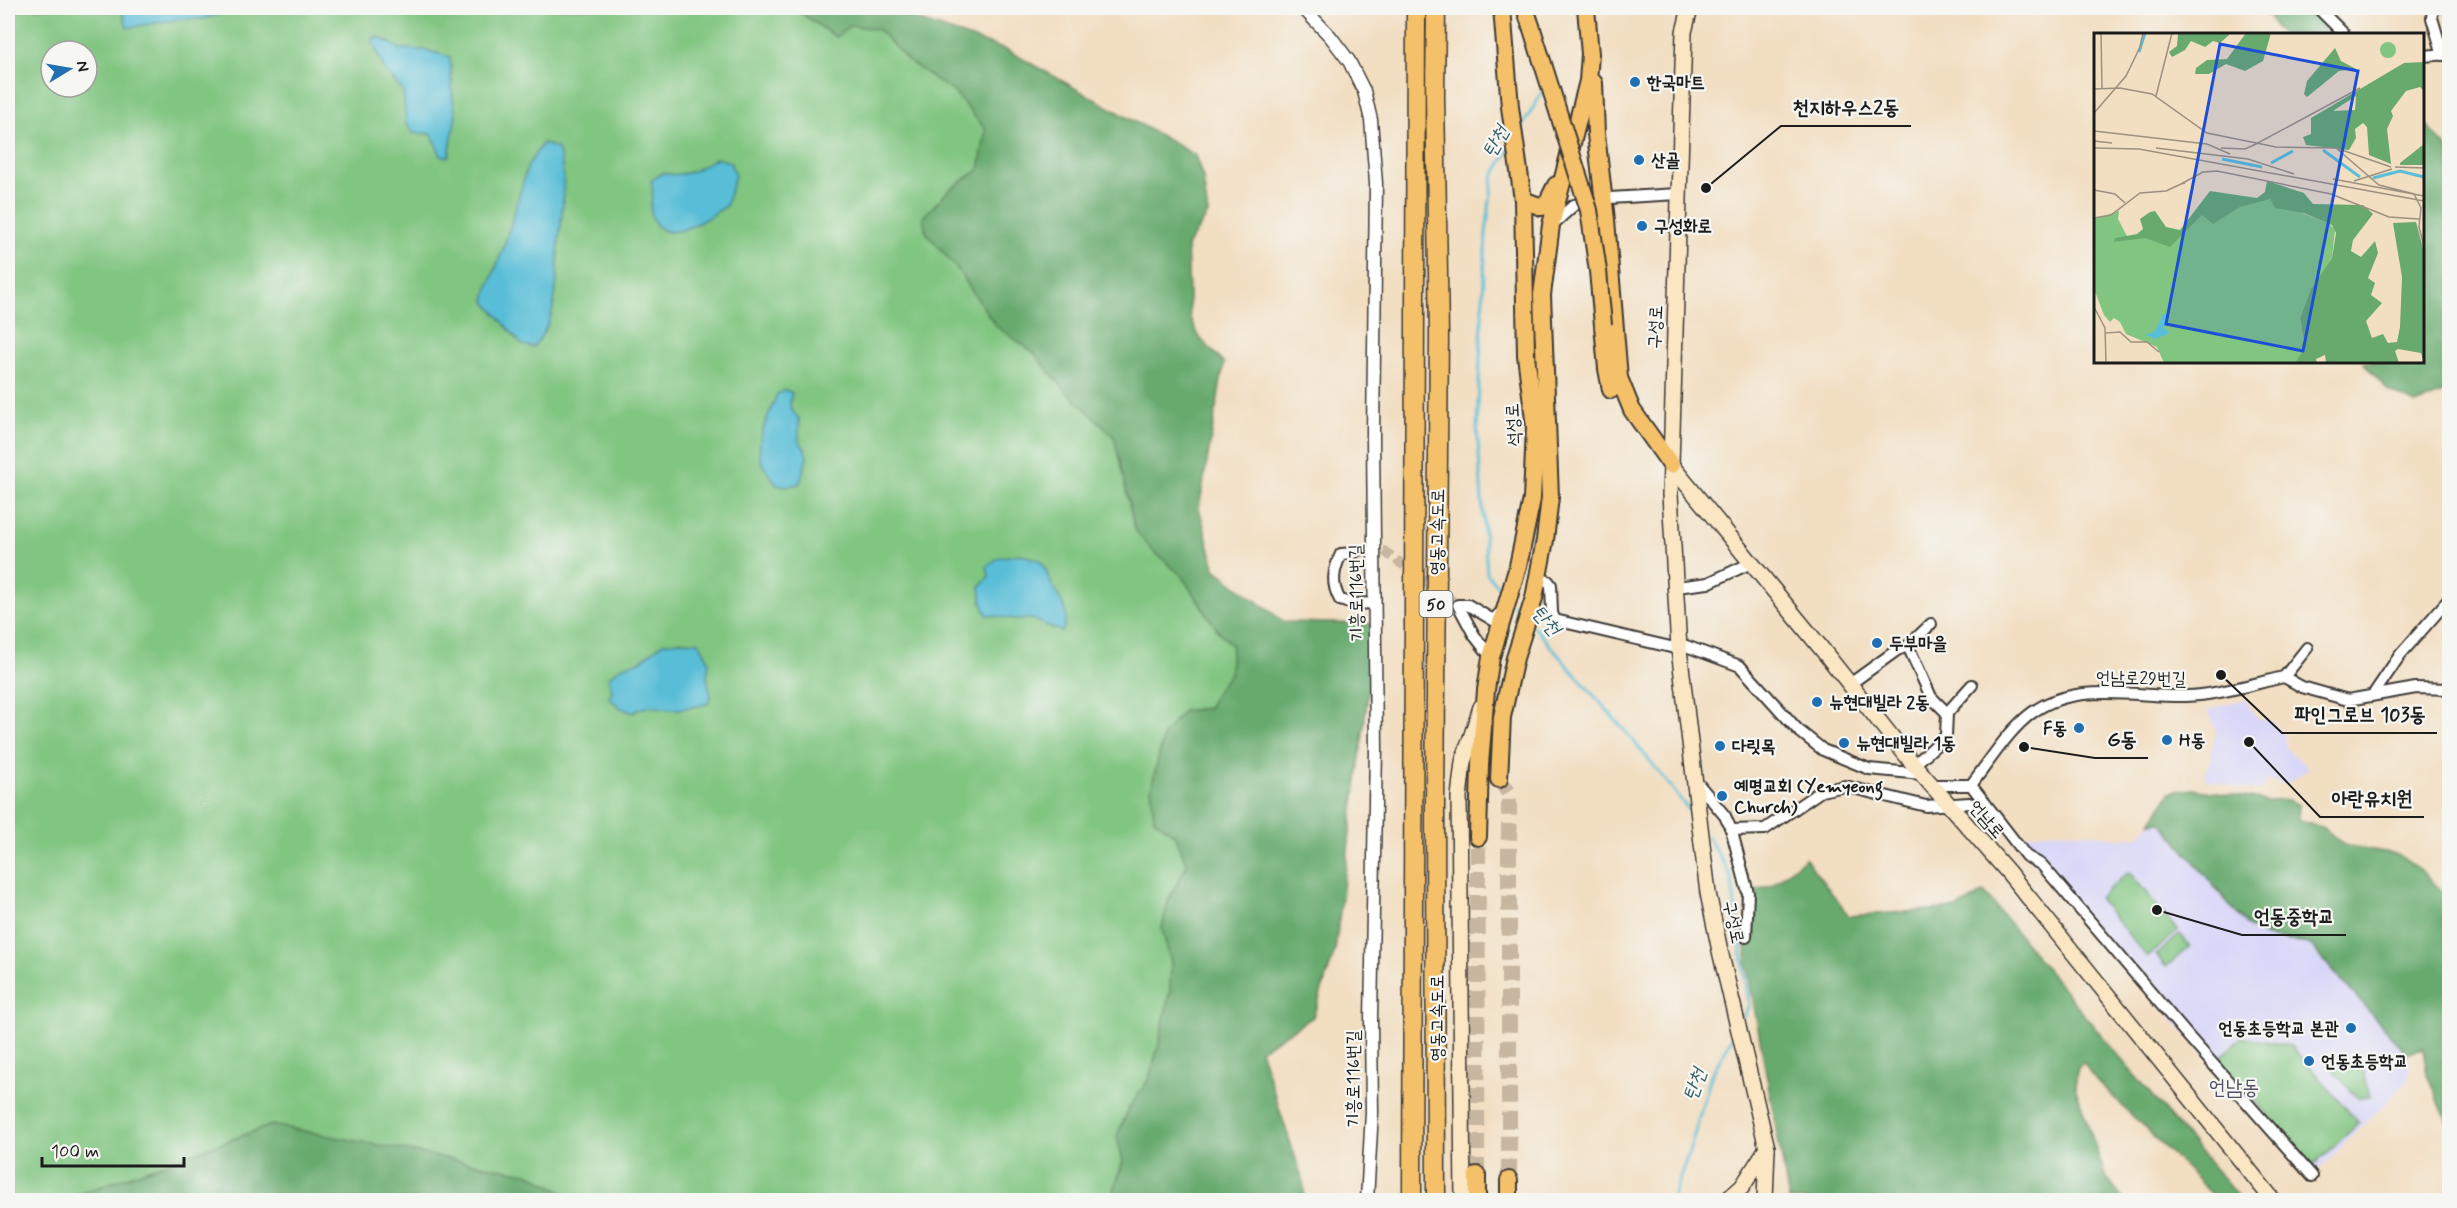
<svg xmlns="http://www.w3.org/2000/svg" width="2457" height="1208" viewBox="0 0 2457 1208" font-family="Mynerve,'Poor Story',sans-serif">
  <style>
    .built { fill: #d9d7f8 }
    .green { fill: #80c580; stroke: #4e704e; stroke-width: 1.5; fill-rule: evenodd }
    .forest { fill: #68aa6e; stroke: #426345; stroke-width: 1.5 }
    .water { fill: #59bed7; stroke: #3a6d7a; stroke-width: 1.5 }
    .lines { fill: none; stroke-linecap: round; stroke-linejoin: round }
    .stream { stroke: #59bed7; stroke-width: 3 }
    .minor-tunnel { stroke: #c7b7a0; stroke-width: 10; stroke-dasharray: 10 5; stroke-linecap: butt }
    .trunk-tunnel { stroke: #c7b7a0; stroke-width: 16; stroke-dasharray: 16 8; stroke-linecap: butt }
    .minor-casing { stroke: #3c3935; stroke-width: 14 }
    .tertiary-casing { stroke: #3c3935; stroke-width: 15 }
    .secondary-casing { stroke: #3c3935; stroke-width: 18 }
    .trunk-casing { stroke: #3c3935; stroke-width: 20 }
    .motorway-casing { stroke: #3c3935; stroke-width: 21 }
    .minor { stroke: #fff; stroke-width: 10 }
    .tertiary { stroke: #fff; stroke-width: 12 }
    .secondary { stroke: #fbe6c4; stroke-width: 15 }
    .trunk { stroke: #f4c16b; stroke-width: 16 }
    .motorway { stroke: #f4c16b; stroke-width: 18 }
    .trunk-bridge-casing { stroke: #3c3935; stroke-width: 20; stroke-linecap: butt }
    .trunk-bridge { stroke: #f4c16b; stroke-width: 16 }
    .poi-dot { fill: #1f6fb2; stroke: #f6f6f2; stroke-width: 2 }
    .labels { text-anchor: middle; stroke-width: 4.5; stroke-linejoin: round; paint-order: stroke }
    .shield { fill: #f6f6f2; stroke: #5d5d5c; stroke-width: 1.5 }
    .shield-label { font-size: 16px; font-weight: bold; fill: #1c1c1c }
    .poi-label { font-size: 18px; font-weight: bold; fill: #1c1c1c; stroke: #f6f6f2; text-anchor: start }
    .street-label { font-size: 18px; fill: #1c1c1c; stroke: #f6f6f2 }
    .water-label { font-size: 20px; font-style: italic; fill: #345d67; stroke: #f6f6f2 }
    .quarter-label { font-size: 21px; fill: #524f64; stroke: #f6f6f2 }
    .inset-river { fill: none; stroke: #59bed7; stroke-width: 3 }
    .inset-road { fill: none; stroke: #9c907f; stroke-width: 1.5 }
    .view { fill: #1d4ed8; fill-opacity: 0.15; stroke: #1d4ed8; stroke-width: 3 }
    .inset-edge { fill: none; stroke: #1c1c1c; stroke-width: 3 }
    .leader { fill: none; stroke: #1c1c1c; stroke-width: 2 }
    .callout-dot { fill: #1c1c1c; stroke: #f6f6f2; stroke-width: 2 }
    .callout-label { font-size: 20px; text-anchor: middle; font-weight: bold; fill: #1c1c1c; stroke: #f6f6f2; stroke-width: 4.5; stroke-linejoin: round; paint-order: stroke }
  </style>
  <rect width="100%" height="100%" fill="#f6f6f2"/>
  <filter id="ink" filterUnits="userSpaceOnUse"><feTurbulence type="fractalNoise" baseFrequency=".0167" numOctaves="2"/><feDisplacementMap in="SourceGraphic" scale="12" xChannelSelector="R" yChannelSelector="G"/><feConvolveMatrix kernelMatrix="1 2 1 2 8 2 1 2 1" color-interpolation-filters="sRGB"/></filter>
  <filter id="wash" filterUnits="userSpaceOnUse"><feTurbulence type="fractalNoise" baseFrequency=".008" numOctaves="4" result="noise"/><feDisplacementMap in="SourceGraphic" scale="24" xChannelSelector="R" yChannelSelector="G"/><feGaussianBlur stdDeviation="1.35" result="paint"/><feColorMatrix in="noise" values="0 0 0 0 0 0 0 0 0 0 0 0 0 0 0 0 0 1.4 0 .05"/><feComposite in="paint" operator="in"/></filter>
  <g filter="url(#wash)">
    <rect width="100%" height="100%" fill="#f2dec1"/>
    <g class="built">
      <polygon points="2245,699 2257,719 2271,721 2284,735 2286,749 2309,768 2286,785 2268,780 2260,791 2234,787 2205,779 2216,731 2208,710"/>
      <polygon points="2161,822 2247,926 2266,937 2309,944 2406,1053 2410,1068 2408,1081 2312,1176 2011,837 2054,831 2094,834 2123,839 2138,837 2151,823"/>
    </g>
    <g class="green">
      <path d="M8,8H879L975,72L1167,488L1218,631L1232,645L1230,674L1218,689L1208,708L1183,711L1154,819L1176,836L1187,865L1169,899L1162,929L1171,962L1170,991L1158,1048L1149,1079L1129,1108L1117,1136L1123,1161L1111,1200H576L272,1125L63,1200H8ZM51,51H87V87H51Z"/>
      <polygon points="2129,872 2178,931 2147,957 2098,898"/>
      <polygon points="2180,934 2190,946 2166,967 2156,955"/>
      <polygon points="2242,1037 2291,1046 2359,1123 2313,1166 2218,1059"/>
      <polygon points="2362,1063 2370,1097 2358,1098 2333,1071"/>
    </g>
    <g class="forest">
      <polygon points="793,8 882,8 1007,50 1195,155 1203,178 1208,214 1187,246 1190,318 1200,338 1224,363 1199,508 1215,569 1284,622 1377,624 1335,951 1313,1017 1260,1050 1303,1181 1305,1200 1111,1200 1123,1161 1117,1136 1129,1108 1149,1079 1158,1048 1170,991 1171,962 1162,929 1169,899 1187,865 1176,836 1154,819 1151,789 1164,734 1183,711 1208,708 1218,689 1230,674 1232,645 1218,631 1181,575 1151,549 1135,530 1114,436 1065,390 1033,352 996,326 957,269 926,232 923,217 950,189 979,170 986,130 955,93 908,61 879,30 851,25 836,37"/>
      <polygon points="2262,8 2316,8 2327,34 2281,34"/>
      <polygon points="2423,121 2449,151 2450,390 2416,404 2387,390 2363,362 2422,362"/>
      <polygon points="2193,789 2268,801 2288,800 2299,805 2298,819 2324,828 2344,845 2397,854 2420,870 2449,897 2449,1126 2427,1074 2423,1048 2406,1053 2309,944 2266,937 2247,926 2161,822 2151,823 2170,792"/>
      <polygon points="1805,858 1849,916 1958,908 1984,892 2114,1051 2241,1200 2218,1200 2096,1080 2084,1063 2078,1067 2075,1087 2106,1178 2125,1200 1789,1200 1746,962 1748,893 1772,885"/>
      <polygon points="272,1125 530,1174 576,1200 63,1200"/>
    </g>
    <g class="water">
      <polygon points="124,8 261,8 233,10 203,19 179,19 127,28 123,13"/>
      <polygon points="376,36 401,49 426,50 450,57 453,100 456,115 449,156 441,156 432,134 413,133 406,123 403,91 385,71 372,40"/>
      <path d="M543,143L558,149C568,179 562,210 559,241C557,267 558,294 550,319C546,330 541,338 533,347L522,345L485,301L488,288L505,244L528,165Z"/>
      <path d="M716,158L730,162L735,175L726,206C706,218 661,253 651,213C648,202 656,194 651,181L662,173C686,178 697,170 716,158Z"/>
      <path d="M786,390L792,393C788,405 790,411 799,418V441L805,449L807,457L800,483L790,486L777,485C771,477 762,467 760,457C756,435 771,413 777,394Z"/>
      <path d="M1020,554L1041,561C1046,569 1049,579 1053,587C1063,606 1071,609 1062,632L1032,619H1016L987,615L982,603L980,587L989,576L987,566L998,558Z"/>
      <path d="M680,641L699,642L709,661L707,677L711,695L708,704C697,706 685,709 674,709C658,709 648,702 633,713L621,708L609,698L612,692L609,677L623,666L640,661L663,643Z"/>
    </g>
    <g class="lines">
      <g class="stream">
        <polyline points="1519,132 1543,91"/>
        <polyline points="1505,594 1487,574 1477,427 1486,233 1493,177 1510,148"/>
        <polyline points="1513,604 1522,614"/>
        <path d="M1533,626C1587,689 1644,749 1693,816"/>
        <polyline points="1707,836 1731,876 1749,1006 1742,1018"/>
        <polyline points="1672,1200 1690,1149 1711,1076 1734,1034"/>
      </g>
    </g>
  </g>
  <g filter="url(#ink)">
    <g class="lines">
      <polyline class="minor-tunnel" points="1354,553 1384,551 1458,605"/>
      <g class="trunk-tunnel">
        <polyline points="1499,779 1509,793 1509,1180"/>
        <polyline points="1477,1175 1478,837"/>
      </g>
      <g class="minor-casing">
        <g id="minor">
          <polyline points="2318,8 2344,34"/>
          <polyline points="2433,8 2432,18 2443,55"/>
          <polyline points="2422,56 2449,54"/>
          <polyline points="1552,225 1574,205 1610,198 1678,194"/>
          <path d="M1354,553L1341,554C1333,571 1331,584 1340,600L1353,604L1374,603"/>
          <polyline points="1538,579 1548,581 1551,585 1552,613 1555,620 1679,649"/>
          <polyline points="1676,587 1708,583 1751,563"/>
          <polyline points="1678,643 1740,666 1798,730 1823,750 1869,769 1922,774"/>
          <polyline points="1491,657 1474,635 1458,605 1468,605 1493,620 1499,614"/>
          <polyline points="2284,677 2307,648"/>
          <polyline points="1850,684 1897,650 1908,646"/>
          <polyline points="2373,695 2400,655 2450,598"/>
          <polyline points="1947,713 1972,685"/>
          <polyline points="1914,765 1946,736 1947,713 1931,697 1908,646 1931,624"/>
          <polyline points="1694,779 1725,816 1732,832 1748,893 1746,937"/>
          <polyline points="1932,785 1971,785 2026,856 2042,865 2188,1036 2312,1176"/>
          <path d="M1971,785C1990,761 2008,730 2033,712C2076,681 2135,697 2185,696C2218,695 2252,684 2284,677L2302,687L2348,700L2416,688L2450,689"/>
          <polyline points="1732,830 1765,829 1821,791 1845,786 1926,806 1969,803 1988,811"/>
        </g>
      </g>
      <g class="tertiary-casing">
        <polyline id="tertiary" points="1303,8 1330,36 1349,61 1364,91 1371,120 1376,183 1373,436 1376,749 1371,1019 1372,1112 1367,1200"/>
      </g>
      <g class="secondary-casing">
        <g id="secondary">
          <polyline points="1690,8 1684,32 1671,465 1670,494 1679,649 1703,852 1708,893 1720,951 1767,1148 1765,1200"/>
          <polyline points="1671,465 1821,648 1914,765 2008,872 2273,1200"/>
          <polyline points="1463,1200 1459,797 1463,762 1481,707"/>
          <polyline points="1727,1200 1742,1187 1767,1148"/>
        </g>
      </g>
      <g class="trunk-casing">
        <g id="trunk">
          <polyline points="1525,8 1531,26"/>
          <polyline points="1594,83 1596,134 1606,220 1619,378 1632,410 1671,465"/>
          <polyline points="1523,200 1542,207 1548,201 1556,185"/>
          <polyline points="1603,325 1607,369 1611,390"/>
          <polyline points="1499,779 1502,717 1515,658 1534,598 1545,540 1550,497 1542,295 1551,225 1588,81 1590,54 1586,8"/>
          <polyline points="1478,837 1480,764 1486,690 1491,657 1518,566 1532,499 1535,427 1526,355 1523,200 1510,107 1502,8"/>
          <polyline points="1509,1180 1509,1200"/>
          <polyline points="1477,1200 1477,1175"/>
        </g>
      </g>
      <g class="motorway-casing">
        <g id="motorway">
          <polyline points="1412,1200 1416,8"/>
          <polyline points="1436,1200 1435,805 1439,334 1435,96 1436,8"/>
        </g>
      </g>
      <use href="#minor" class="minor"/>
      <use href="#tertiary" class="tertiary"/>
      <use href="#secondary" class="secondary"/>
      <use href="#trunk" class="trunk"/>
      <use href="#motorway" class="motorway"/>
      <g class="trunk-bridge-casing">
        <polyline id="trunk-bridge" points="1531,26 1589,210 1598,271 1603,325"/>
      </g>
      <use href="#trunk-bridge" class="trunk-bridge"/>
    </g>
  </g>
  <g class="poi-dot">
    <circle cx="1635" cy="82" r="6"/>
    <circle cx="1639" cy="160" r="6"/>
    <circle cx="1642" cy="226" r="6"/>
    <circle cx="1877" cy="643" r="6"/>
    <circle cx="1817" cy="702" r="6"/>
    <circle cx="2079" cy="728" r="6"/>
    <circle cx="2167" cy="740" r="6"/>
    <circle cx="1844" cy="743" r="6"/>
    <circle cx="1720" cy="746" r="6"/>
    <circle cx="1722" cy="796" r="6"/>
    <circle cx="2351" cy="1028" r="6"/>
    <circle cx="2309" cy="1061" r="6"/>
  </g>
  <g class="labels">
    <rect class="shield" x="1419.5" y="591" width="33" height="26" rx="4.5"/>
    <g class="shield-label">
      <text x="1436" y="610">50</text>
    </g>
    <g class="poi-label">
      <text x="1647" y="88">한국마트</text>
      <text x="1651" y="166">산골</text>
      <text x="1654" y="232">구성화로</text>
      <text x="1889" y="649">두부마을</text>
      <text x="1829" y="708">뉴현대빌라 2동</text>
      <text x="2067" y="734" text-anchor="end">F동</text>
      <text x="2179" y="746">H동</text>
      <text x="1856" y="749">뉴현대빌라 1동</text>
      <text x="1732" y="752">다릿목</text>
      <text x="1734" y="792">예명교회 (Yemyeong<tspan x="1734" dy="21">Church)</tspan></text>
      <text x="2339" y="1034" text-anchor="end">언동초등학교 본관</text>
      <text x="2321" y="1067">언동초등학교</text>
    </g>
    <g class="street-label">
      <text transform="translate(1655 327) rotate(-87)" y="6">구성로</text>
      <text transform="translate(1513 425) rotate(-93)" y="6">석성로</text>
      <text transform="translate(1437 532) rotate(-89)" y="6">영동고속도로</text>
      <text transform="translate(1356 593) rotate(-91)" y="6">기흥로116번길</text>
      <text transform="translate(2141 678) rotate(1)" y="6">언남로29번길</text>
      <text transform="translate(1987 819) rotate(49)" y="6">언남로</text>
      <text transform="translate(1734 922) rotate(78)" y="6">구성로</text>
      <text transform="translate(1437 1018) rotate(-90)" y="6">영동고속도로</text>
      <text transform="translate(1353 1079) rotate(-90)" y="6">기흥로116번길</text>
    </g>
    <g class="water-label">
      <text transform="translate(1495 141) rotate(-61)" y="7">탄천</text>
      <text transform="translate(1547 620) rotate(49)" y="7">탄천</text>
      <text transform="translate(1694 1084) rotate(-70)" y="7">탄천</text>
    </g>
    <g class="quarter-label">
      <text x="2234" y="1094">언남동</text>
    </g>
  </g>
  <g transform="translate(2094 33)">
    <rect width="330" height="330" fill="#f2dec1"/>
    <path d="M286 17a8 8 0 1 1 16 0a8 8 0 1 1-16 0ZM172,165L236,191L241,197L238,225L217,257L206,285L211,315L203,329L70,330L63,314L32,301L26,289L20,285L16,289L10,282L0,256V186L25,178L24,186L33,203L20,209L52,203L74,209L102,182Z" fill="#80c580"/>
    <path d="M98,0H135V2L126,10L119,8L111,14L97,8L91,17L78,24L75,19L83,13L84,1ZM152,0H177L169,28L151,38L132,31L115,41H101L102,35L113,27L133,26ZM241,15L247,28L262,36L245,38L213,64L210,61L213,48ZM330,29V58L326,54L312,58L297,78L299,83L293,96L297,131L275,122L273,94L269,90L261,96L262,105L255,117L212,112L209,104L217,101V85L310,30ZM262,63L261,77L239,78L248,72ZM330,111V132H306V130ZM173,148L210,160L219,171L269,172L279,181L259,207L257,218L267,224L281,208L284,220L274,245L281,250L277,262L288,270L272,288L278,305L289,301L294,310L303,309L306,294L308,244L299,190L322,189L330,219V330L327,320L304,316L301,318L305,330H232L231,322L222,326L223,330H201L211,315L206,285L217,256L238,225L242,200L238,192L210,180L181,175L176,166L146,174L119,191L108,182L76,214L51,205L20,209L21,205L43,201L49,196L46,186L56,179L61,178L72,194L86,197L116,158L163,165L171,159Z" fill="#68aa6e" fill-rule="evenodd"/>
    <path d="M69,281H73L70,295L76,300L61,306L52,302L61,298Z" fill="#59bed7"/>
    <path class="inset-river" d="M45,19L51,0M229,117L266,144M128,126L168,134M177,130L199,118M279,145L306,138L330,144"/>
    <path class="inset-road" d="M7,0L8,55M0,56L26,55L58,61L113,100L182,114L242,115L297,134M62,63L78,0M0,80L32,43L46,14L49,0M0,98L113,111L136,121M0,108L18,110M162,111L266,55M0,115L45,116L330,168M62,115L154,126L200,141M127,115L151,116L162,111M242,115L285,152L320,161L327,175L325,194L330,214M301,134L330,135M239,146L330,163M260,148L298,136M91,150L87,151L109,139L123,138L237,161L295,184L325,186M0,157L21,161L31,170M0,185L17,182L46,160L72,158L87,151M0,274L11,295L12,330M12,300L26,299L37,309H53L65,319"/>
    <path class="view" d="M126,11L264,38L209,318L72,291Z"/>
    <rect width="330" height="330" class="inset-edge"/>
  </g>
  <path class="leader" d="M1706 188L1781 126H1911M2221 675L2282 733H2437M2024 747L2095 758H2148M2249 742L2320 817H2424M2157 910L2242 935H2346"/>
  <g class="callout-dot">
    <circle cx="1706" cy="188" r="6"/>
    <circle cx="2221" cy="675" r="6"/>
    <circle cx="2024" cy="747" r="6"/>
    <circle cx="2249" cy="742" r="6"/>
    <circle cx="2157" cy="910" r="6"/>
  </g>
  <g class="callout-label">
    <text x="1846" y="114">천지하우스2동</text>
    <text x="2360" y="721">파인그로브 103동</text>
    <text x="2122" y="746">G동</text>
    <text x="2372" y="805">아란유치원</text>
    <text x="2294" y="923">언동중학교</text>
  </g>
  <rect width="2457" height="1208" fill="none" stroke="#f6f6f2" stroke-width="30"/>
  <g transform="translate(69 69) rotate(79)"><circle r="28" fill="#f6f6f2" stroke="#9f9f9c" stroke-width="1.5"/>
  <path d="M0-4.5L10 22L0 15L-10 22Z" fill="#1f6fb2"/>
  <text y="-9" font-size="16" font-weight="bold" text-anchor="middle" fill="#1c1c1c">N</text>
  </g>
  <path d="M42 1157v9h142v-9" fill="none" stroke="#1c1c1c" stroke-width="3"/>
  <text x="51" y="1157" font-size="18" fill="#1c1c1c" stroke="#f6f6f2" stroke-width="4.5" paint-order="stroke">100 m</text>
</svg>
